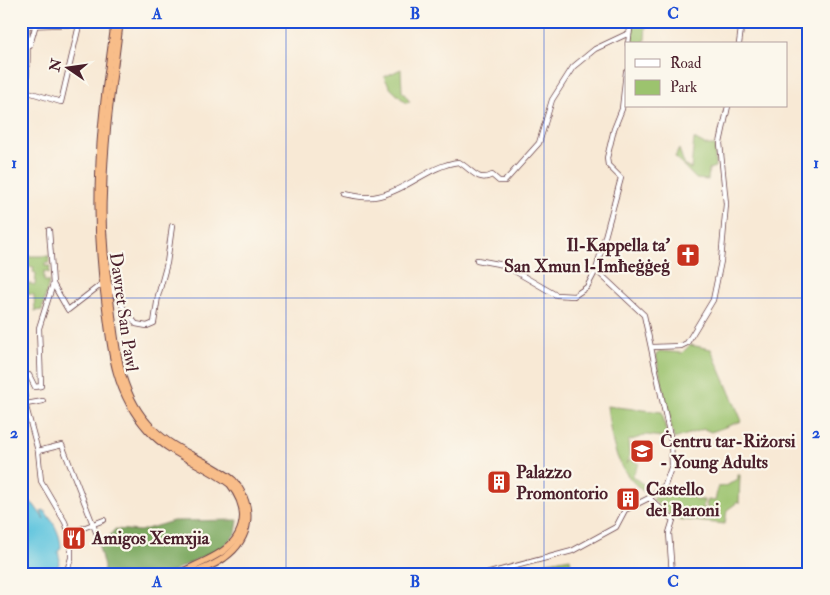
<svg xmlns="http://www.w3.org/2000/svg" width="830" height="595" viewBox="0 0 830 595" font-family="'IM FELL Double Pica',serif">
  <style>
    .green { fill: #9cc36e; stroke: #73714c }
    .forest { fill: #7da961; stroke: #646446 }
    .water { fill: #60c5de; stroke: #557284 }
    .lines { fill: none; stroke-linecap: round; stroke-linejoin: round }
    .minor-casing { stroke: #643d44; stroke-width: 6 }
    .highway-casing { stroke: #643d44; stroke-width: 8 }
    .minor { stroke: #fff; stroke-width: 4.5 }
    .highway { stroke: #f8bd89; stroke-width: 6 }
    .grid { fill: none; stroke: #1d4ed8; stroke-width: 1; stroke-opacity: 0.55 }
    .labels { text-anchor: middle; stroke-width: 4.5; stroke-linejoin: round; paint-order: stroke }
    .poi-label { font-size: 18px; font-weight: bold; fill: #4a1f2b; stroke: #fbf7ec; text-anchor: start }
    .street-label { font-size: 18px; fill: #4a1f2b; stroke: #fbf7ec }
    .neatline { fill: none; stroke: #1d4ed8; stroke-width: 2 }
    .grid-label { font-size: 16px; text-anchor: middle; font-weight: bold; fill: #1d4ed8 }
  </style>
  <rect width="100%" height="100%" fill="#fbf7ec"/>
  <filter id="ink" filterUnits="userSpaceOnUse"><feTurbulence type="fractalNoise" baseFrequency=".02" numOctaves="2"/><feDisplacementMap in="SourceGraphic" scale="10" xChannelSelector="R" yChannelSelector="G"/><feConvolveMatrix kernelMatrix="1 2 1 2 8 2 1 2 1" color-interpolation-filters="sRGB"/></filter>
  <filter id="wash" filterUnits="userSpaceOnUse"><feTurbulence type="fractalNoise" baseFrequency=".0096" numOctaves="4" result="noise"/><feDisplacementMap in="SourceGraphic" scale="20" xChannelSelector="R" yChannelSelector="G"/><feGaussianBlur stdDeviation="1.12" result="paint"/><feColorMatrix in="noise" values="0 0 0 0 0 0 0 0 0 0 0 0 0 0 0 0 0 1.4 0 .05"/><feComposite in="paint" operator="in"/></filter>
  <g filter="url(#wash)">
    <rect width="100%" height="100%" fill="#f8e9d5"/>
    <g class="green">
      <polygon points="633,21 646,21 645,41 641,44 631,44"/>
      <polygon points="401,69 402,91 410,102 406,103 391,89 384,77"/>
      <polygon points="694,139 705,145 715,145 715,167 709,169 708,180 696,179 675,157 679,149 685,166 691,169"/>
      <polygon points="27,256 49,256 49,263 45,263 45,266 50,266 49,273 44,271 44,281 49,281 42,310 35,311 34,295 27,294 28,283 35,285 36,273 33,272 34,267 27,266"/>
      <polygon points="690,345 711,349 742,421 711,432 704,429 674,439 656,355 659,351 682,353"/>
      <path d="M607,406L662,412L667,435L661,437L647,435L628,441L629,457L626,464L630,460L639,464L632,476L648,488L645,493C614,468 612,443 607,406Z"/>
      <polygon points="738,475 740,475 739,504 738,502 727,510 725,524 674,519 653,500 654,498 668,494 669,491 695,495 695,500 704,500 703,508 708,509 706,505 708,500 715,501 718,487 726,486 738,479"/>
      <polygon points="570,558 572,574 545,574 543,563"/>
    </g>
    <polygon class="forest" points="238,520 236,533 224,546 167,574 103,574 104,567 97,539 107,539 115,529 140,531 173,521"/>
    <path class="water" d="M21,494L34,505L44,519L41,511L44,510C52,521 60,531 61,547L58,552L60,560L55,574H21Z"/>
  </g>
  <g filter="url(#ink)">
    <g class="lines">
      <g class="minor-casing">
        <g id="minor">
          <polyline points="21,26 80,24"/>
          <polyline points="21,42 23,42"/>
          <polyline points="628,44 631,21"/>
          <polyline points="739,44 742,21"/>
          <polyline points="30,45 36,24"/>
          <polyline points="25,91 61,102 80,21"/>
          <path d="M21,107C29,77 28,51 27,21"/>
          <path d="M344,194C355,196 367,199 379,196C407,190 430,165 459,162C471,169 478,183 492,175L499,181H505L539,143L552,100L573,67L595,49L629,33"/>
          <polyline points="477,260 504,265 556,295 574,296 587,287 596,270 621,178 608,165 607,158 614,129 622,109 626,72"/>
          <polyline points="53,284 68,310 103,283"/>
          <polyline points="109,284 123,307 136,324 147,326 154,323 158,296 167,263 172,226"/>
          <polyline points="653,347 681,346 687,343 713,300 721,261 726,204 720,143 728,106"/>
          <polyline points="21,370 26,407 38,451 41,481 65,522 71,538 71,558 66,574"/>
          <polyline points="22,374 29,375 35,387 41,386 39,328 53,284 49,230"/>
          <polyline points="26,404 43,401"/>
          <polyline points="38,451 62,445 98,537"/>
          <polyline points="649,498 673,520 669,533 672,574"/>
          <polyline points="70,533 104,520"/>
          <polyline points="486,574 572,551 616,527 625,510 649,498 665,485 672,465 671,441 644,315 596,270"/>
        </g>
      </g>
      <g class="highway-casing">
        <g id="highway">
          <path d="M115,21C108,72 100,124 99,176C97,220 100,264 106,308C111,353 116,395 148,430C170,455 204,464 230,484C237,493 243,504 243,516C242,551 204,561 177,574"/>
          <path d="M120,21C113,79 104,136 103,194C101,232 106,270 111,307C116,351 120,397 153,429C176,452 208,460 233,480C255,506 252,538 224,558C215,565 203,569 192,574"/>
        </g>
      </g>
      <use href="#minor" class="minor"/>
      <use href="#highway" class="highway"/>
    </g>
  </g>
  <path class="grid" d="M286,21V574M544,21V574M21,298H809"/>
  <defs>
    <g id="church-square" transform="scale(1.25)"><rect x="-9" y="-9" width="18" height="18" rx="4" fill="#c8321e" stroke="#fbf7ec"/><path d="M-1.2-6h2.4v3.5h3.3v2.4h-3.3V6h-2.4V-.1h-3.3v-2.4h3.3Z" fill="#fff"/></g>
    <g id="school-square" transform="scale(1.25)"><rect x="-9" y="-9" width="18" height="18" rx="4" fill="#c8321e" stroke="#fbf7ec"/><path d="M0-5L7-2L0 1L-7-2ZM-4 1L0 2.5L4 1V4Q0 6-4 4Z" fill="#fff"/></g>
    <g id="building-square" transform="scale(1.25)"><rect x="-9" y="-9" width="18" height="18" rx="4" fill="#c8321e" stroke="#fbf7ec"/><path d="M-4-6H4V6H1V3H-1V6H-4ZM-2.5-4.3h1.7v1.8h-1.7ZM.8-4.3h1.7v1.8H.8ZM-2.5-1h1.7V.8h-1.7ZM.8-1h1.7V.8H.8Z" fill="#fff"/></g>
    <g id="restaurant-square" transform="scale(1.25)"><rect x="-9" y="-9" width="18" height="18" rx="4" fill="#c8321e" stroke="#fbf7ec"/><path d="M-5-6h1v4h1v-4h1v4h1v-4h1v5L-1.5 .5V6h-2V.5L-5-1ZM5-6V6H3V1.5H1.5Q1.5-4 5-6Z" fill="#fff"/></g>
  </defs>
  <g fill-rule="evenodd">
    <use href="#church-square" x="688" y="255"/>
    <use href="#school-square" x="642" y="451"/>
    <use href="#building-square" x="499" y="482"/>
    <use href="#building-square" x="628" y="499"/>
    <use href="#restaurant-square" x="74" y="538"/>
  </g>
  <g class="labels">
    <g class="poi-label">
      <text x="670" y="251" text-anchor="end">Il-Kappella ta'<tspan x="670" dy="21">San Xmun l-Imħeġġeġ</tspan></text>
      <text x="660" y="447">Ċentru tar-Riżorsi<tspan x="660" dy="21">- Young Adults</tspan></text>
      <text x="516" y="478">Palazzo<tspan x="516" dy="21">Promontorio</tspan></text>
      <text x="646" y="495">Castello<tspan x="646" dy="21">dei Baroni</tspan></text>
      <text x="92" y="544">Amigos Xemxjia</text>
    </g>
    <g class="street-label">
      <text transform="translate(124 312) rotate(82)" y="6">Dawret San Pawl</text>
    </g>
  </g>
  <rect width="830" height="595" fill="none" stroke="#fbf7ec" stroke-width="55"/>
  <rect x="625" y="42" width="162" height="65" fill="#fbf7ec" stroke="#b4a19f"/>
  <rect x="635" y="59" width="25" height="8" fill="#ffffff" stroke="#b4a19f"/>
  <text x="670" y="68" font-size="15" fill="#4a1f2b">Road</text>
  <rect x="635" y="80" width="25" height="15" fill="#9cc36e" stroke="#b4a19f"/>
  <text x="670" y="92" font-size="15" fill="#4a1f2b">Park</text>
  <g transform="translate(68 68) rotate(283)" stroke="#fbf7ec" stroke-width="4" paint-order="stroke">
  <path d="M0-4L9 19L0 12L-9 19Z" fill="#4a1f2b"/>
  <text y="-8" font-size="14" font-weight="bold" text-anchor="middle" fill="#4a1f2b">N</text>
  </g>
  <rect x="28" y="28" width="774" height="540" class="neatline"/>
  <g class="grid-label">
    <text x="157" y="19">A</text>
    <text x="415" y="19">B</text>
    <text x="673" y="19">C</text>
    <text x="14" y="168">1</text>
    <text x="816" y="168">1</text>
    <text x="14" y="438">2</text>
    <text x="816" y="438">2</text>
    <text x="157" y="587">A</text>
    <text x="415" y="587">B</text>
    <text x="673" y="587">C</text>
  </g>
</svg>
